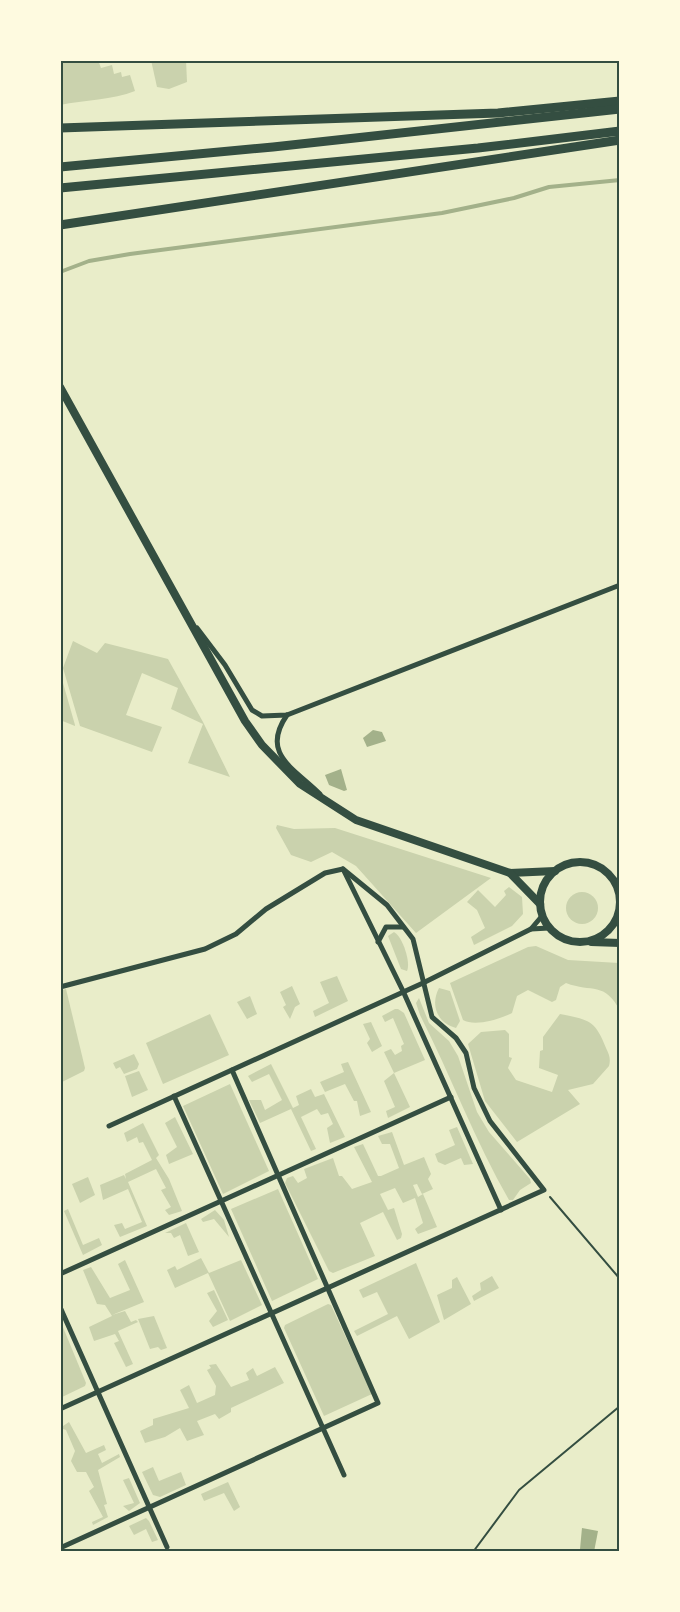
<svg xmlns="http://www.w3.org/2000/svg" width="680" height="1612" viewBox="0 0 680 1612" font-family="'IBM Plex Sans',sans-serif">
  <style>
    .green { fill: #cad2ad }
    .water { fill: #a3b18a }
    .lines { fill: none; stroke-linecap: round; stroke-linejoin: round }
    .stream { stroke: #a3b18a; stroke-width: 4 }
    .path { stroke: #344e41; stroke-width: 2 }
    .minor { stroke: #344e41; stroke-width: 5 }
    .secondary { stroke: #344e41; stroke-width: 8 }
    .motorway { stroke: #344e41; stroke-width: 9 }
    .neatline { fill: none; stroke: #344e41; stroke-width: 2 }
  </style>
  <rect width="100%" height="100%" fill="#e9edc9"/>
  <g class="green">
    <path d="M60,60H98L101,68L112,65L114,74L121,72L122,77L130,75L135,91C113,100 84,100 60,105Z"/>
    <polygon points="151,60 186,60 187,82 169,89 157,87"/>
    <polygon points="73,641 97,653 105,643 168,659 203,722 230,777 188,763 203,724 171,709 178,688 142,673 126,715 162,727 152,752 80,726 63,668"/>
    <polygon points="61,676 75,725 75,726 60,720"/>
    <polygon points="277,825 294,829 335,828 491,878 416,933 356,866 332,852 311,862 291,855 276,828"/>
    <polygon points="509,887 522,897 523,914 512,926 474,945 471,937 485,928 477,910 467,902 478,890 495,907 506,895 504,891"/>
    <circle cx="582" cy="908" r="16"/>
    <path d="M394,932C403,937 411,963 407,971L401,969L388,936Z"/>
    <path d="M536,946L568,960L619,963L620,1011C605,981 592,993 566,983L560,987L556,1000L552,1002L528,990L517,996L512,1013C500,1019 475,1027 463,1020L450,983L528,947Z"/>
    <polygon points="337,976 348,1001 315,1017 313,1011 329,1003 320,982"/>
    <polygon points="292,986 300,1004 295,1007 290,1019 283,1007 286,1005 280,992"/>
    <path d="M439,988L450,991L460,1021L456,1028C437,1023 430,1005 439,988Z"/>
    <polygon points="66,989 85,1068 84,1071 60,1083 60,991"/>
    <polygon points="250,996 257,1014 247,1019 237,1002"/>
    <path d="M419,998L429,1023L449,1041L458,1056L477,1112L489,1132L530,1179L531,1183L520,1190L513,1200H509C475,1141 451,1076 420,1015L416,1003Z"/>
    <polygon points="395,1009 398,1009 404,1013 425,1060 394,1073 410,1107 388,1118 386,1111 395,1107 384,1081 394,1073 384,1052 391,1049 395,1055 402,1051 401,1046 404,1044 393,1018 385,1022 382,1016"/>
    <polygon points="210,1014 229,1055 163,1084 146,1043"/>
    <path d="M560,1014C588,1020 595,1019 606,1048C609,1054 611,1059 609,1066L593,1084L568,1090L580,1104L517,1142L485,1101L468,1044L481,1032L505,1030L509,1034V1057L512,1058L508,1068L516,1080L552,1092L558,1075L539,1068L540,1051L543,1050V1037Z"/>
    <polygon points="371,1022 382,1046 372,1052 367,1043 370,1039 363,1024"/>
    <polygon points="134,1054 139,1064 137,1069 124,1074 120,1067 116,1069 113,1063"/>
    <polygon points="348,1062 371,1112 360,1116 357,1101 354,1101 345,1084 325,1092 320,1082 344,1072 341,1064"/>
    <polygon points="271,1064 293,1108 299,1105 296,1096 311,1089 315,1097 324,1094 345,1137 330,1143 327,1128 333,1124 328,1113 321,1115 317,1109 301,1117 316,1149 311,1151 291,1109 260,1123 249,1100 261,1100 265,1110 282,1100 269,1074 252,1082 248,1076"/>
    <polygon points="139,1071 148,1090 132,1097 125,1076"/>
    <polygon points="230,1084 269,1171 223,1194 183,1106"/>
    <polygon points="175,1117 193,1154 169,1164 166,1155 177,1147 165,1123"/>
    <polygon points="143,1123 159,1155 156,1158 169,1179 182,1211 169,1215 165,1210 171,1207 161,1190 166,1188 156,1169 128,1182 147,1226 120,1237 114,1225 122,1223 125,1229 142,1222 128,1189 103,1200 100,1185 124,1175 126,1179 125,1174 152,1160 143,1142 139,1143 137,1137 127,1142 124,1133"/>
    <polygon points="457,1127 473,1164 464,1165 461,1158 445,1165 438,1162 435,1154 455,1145 449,1130"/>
    <polygon points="392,1132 404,1165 424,1157 431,1174 428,1179 433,1189 422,1194 417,1184 413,1185 418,1197 423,1194 437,1227 418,1234 415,1229 423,1223 415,1198 403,1203 395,1188 380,1194 388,1210 394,1208 402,1234 401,1238 397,1240 383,1212 360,1223 375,1256 333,1273 329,1271 285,1183 287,1178 293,1176 298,1183 307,1178 304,1169 333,1158 339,1176 342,1176 352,1189 372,1182 354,1147 363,1144 378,1176 381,1176 399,1168 390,1144 382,1144 378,1136"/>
    <polygon points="88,1177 95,1195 80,1203 72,1184"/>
    <polygon points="278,1189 318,1279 272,1301 231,1209"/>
    <polygon points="68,1209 83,1245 99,1238 102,1245 83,1255 64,1211"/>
    <polygon points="215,1210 224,1220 229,1237 214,1219 203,1222 201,1219"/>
    <polygon points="186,1223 199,1252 188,1256 180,1235 174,1238 171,1233 165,1233"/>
    <polygon points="201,1258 209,1273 241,1260 262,1305 230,1321 208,1273 175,1288 167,1270 175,1266 177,1270"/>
    <polygon points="125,1260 144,1302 112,1315 125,1311 131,1322 136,1320 138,1322 118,1331 133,1364 126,1367 114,1343 119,1341 115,1334 94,1341 89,1327 112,1316 105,1305 97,1304 83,1270 91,1267 110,1298 130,1290 118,1264"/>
    <polygon points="416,1263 440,1322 409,1339 397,1316 357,1336 354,1331 388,1314 377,1292 363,1298 359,1290"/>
    <polygon points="492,1276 499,1288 474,1301 472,1296 481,1290 480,1283"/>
    <polygon points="457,1277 471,1304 444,1320 437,1295 452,1288 452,1280"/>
    <polygon points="214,1290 228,1320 213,1327 209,1321 217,1311 207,1293"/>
    <polygon points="328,1304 331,1305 372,1394 324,1416 284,1328 285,1325"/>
    <polygon points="154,1316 167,1348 161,1350 158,1347 150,1349 138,1319"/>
    <polygon points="60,1320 86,1383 85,1386 60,1398"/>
    <polygon points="216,1364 231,1387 249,1380 246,1373 253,1368 257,1376 275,1367 284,1383 231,1408 231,1412 219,1419 215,1414 197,1421 204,1435 187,1441 180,1428 165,1437 145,1443 140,1431 153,1425 153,1419 189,1408 180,1390 189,1385 197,1403 215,1395 216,1386 207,1370 211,1368 209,1365"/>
    <polygon points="69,1422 86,1453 104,1445 106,1450 98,1454 102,1463 119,1454 120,1457 98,1470 107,1504 104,1505 108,1517 93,1525 92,1522 103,1517 89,1491 94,1487 86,1472 77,1472 71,1461 75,1451 66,1430 60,1428"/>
    <polygon points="153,1467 159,1481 181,1472 186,1485 160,1497 153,1495 142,1472"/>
    <polygon points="129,1478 140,1503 129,1511 123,1506 134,1503 123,1480"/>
    <polygon points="228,1482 240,1507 234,1511 224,1493 204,1501 201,1494"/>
    <polygon points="146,1518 149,1521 158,1540 152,1542 146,1529 134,1535 129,1526"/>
  </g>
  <g class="water">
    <polygon points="373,730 382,732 386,741 367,747 363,738"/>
    <polygon points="341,769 347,790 344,791 329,785 325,775"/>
    <polygon points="582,1528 598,1531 594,1552 580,1549"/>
  </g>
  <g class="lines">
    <polyline class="stream" points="60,272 89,261 130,254 442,213 514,198 549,187 620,180"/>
    <g class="path">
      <polyline points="550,1197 620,1279"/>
      <polyline points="473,1552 519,1490 620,1406"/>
    </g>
    <g class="minor">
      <polyline points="197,628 225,665 252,710 262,716 287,715 620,585"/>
      <path d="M287,715C260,754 294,768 320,794"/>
      <polyline points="344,871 403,991 501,1210"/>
      <polyline points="531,929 549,928"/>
      <polyline points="378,942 386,927 403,927"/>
      <polyline points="60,987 205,949 236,934 266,909 325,873 343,869"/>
      <polyline points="174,1096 344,1475"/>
      <polyline points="109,1126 423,983 531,929 542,916"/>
      <polyline points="60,1274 451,1097"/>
      <polyline points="60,1307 167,1547"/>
      <polyline points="60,1409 544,1190 490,1121 474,1088 466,1053 456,1038 432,1017 413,939 387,905 343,869"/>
      <polyline points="60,1548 378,1403 232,1070"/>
    </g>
    <g class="secondary">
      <polyline points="60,387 245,721 262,745 300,784 356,820 510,873 555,871"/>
      <circle cx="580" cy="902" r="40"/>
      <polyline points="510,873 540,904"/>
      <polyline points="591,942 620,943"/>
    </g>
    <g class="motorway">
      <polyline points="60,128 498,113 620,101"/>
      <polyline points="60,167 273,147 620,109"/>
      <polyline points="60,188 478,148 620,131"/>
      <polyline points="60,225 620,140"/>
    </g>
  </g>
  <rect width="680" height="1612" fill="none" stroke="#fefae0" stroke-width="123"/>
  <rect x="62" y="62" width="556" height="1488" class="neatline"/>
</svg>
